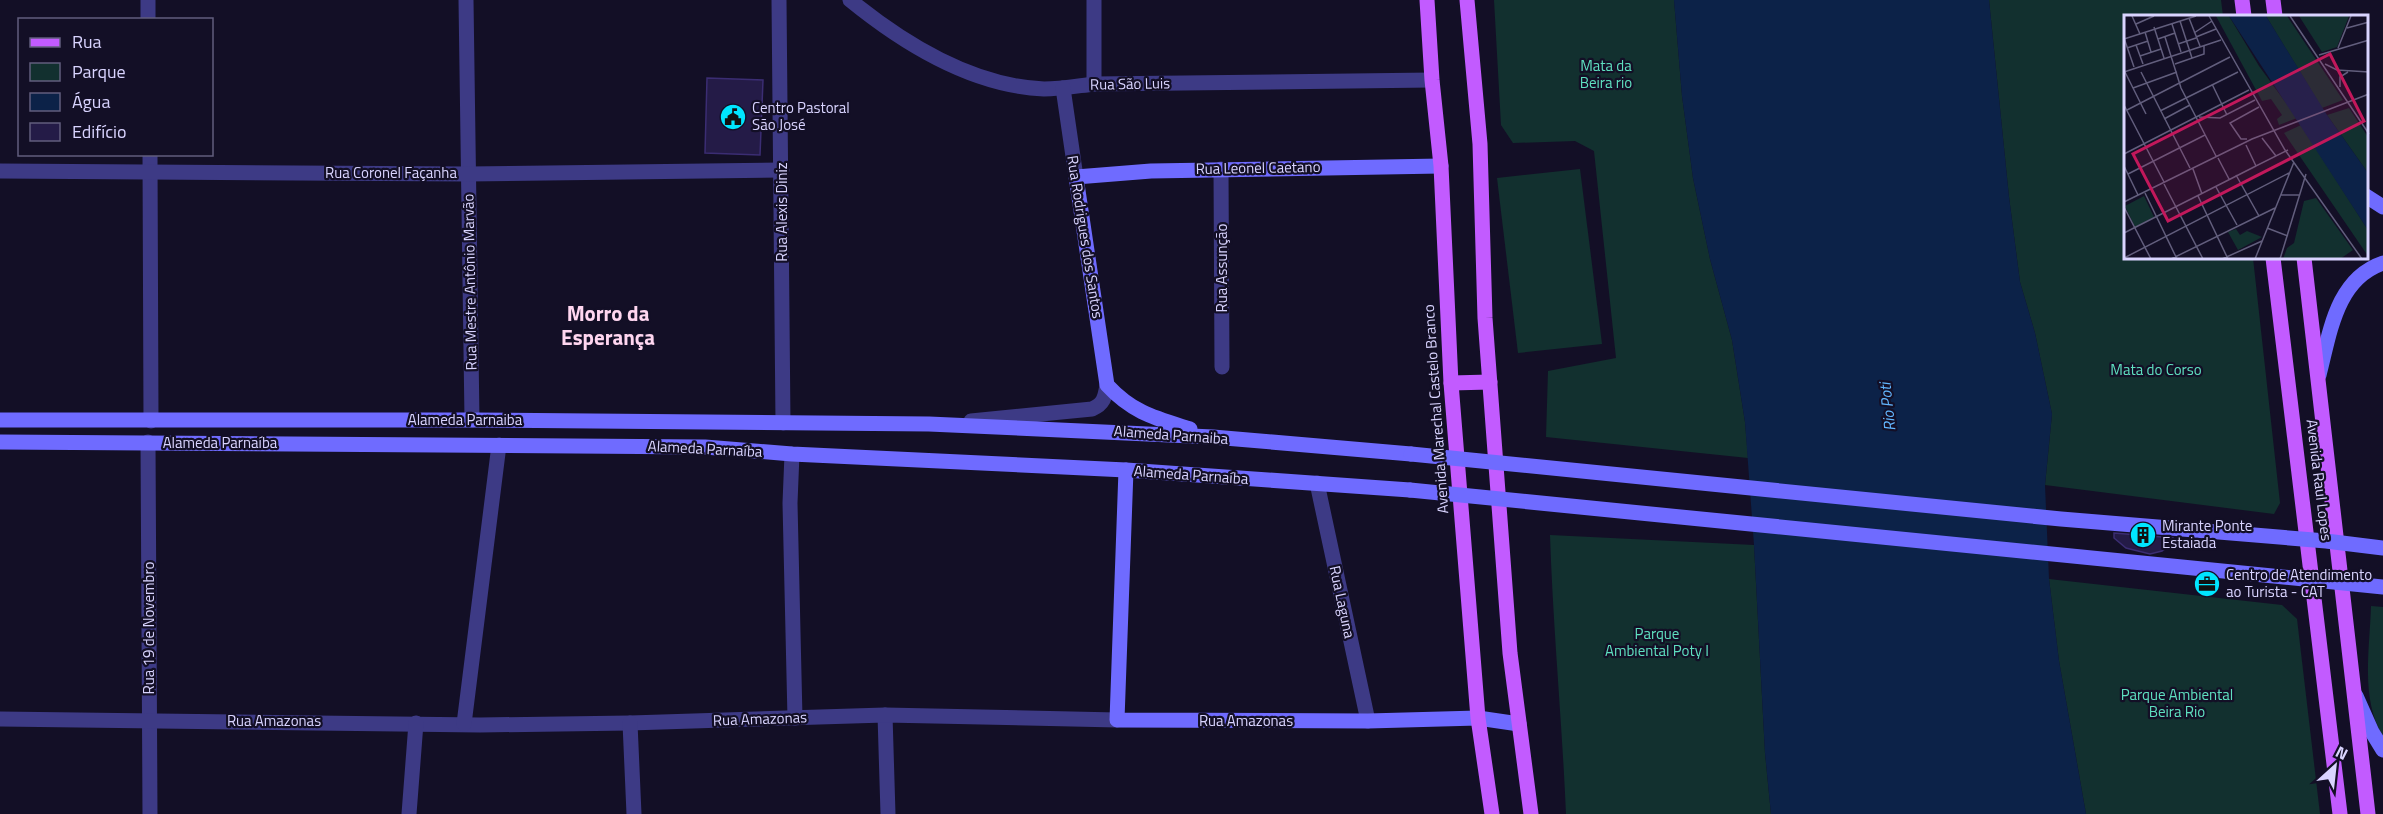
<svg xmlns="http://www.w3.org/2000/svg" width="2383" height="814" viewBox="0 0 2383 814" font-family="'Titillium Web',sans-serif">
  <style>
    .green { fill: #12302f }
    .water { fill: #0c2248 }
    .building { fill: #241b47; stroke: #3b2d73; stroke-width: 1.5 }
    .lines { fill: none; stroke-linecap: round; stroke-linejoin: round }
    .street { stroke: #3d3a85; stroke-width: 15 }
    .secondary { stroke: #6f6bff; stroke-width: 15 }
    .primary { stroke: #c25bff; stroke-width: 15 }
    .secondary-bridge { stroke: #6f6bff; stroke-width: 15 }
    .labels { text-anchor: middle; stroke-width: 4.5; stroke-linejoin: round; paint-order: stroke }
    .park-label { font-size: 15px; fill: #5fe0c0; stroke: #130f26 }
    .street-label { font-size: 15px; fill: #d9d4ff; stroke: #130f26 }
    .poi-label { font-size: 15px; fill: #d9d4ff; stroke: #130f26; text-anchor: start }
    .water-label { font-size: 16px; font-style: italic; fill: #62b6ff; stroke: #130f26 }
    .district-label { font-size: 21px; font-weight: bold; fill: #ffd6f0; stroke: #130f26 }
    .inset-road { fill: none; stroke: #625e7d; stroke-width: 1.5 }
    .view { fill: #c2185b; fill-opacity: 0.15; stroke: #c2185b; stroke-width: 3 }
    .inset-edge { fill: none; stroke: #d9d4ff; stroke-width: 3 }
  </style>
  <rect width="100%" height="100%" fill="#130f26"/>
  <g class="green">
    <polygon points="1494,0 1674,0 1682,96 1693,178 1710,259 1732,340 1745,422 1748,458 1546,437 1548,371 1616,358 1594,151 1575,141 1513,143 1501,125"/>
    <polygon points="1989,0 2221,0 2223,16 2125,16 2125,258 2253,258 2280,503 2274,514 2045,485 2052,414 2035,333 2020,282 2009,197"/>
    <polygon points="1580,169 1602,344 1518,353 1497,178"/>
    <path d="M1550,535L1754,545L1765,753L1771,814H1566C1562,721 1553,628 1550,535Z"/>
    <polygon points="2049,579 2282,605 2297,619 2320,814 2086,814 2059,661"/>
    <path d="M2371,606L2383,607V736C2360,699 2370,647 2371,606Z"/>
  </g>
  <polygon class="water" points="1674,0 1989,0 2009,197 2020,282 2035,333 2052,414 2045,485 2049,579 2059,661 2086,814 1771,814 1765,753 1754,545 1745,422 1732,340 1710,259 1693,178 1682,96"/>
  <g class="building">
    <polygon points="707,78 763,80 760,155 705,153"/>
    <polygon points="2114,533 2173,538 2169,546 2162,551 2150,554 2126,548 2114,538"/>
  </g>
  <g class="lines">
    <g class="street">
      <polyline points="148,0 148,20"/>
      <polyline points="466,0 472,420"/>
      <polyline points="779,0 783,423"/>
      <path d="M850,0C904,44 972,86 1044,89C1060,89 1077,86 1094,84L1432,80"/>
      <polyline points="1094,84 1094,0"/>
      <polyline points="1063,88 1076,177"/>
      <polyline points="150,154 151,421"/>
      <polyline points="1221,169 1222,367"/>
      <polyline points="0,171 468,174 782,170"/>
      <path d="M971,421L1092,409C1104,404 1105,397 1107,385"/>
      <polyline points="148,442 150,814"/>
      <polyline points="792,454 790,503 795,718"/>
      <polyline points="1317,483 1368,721"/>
      <polyline points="885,715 888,814"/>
      <polyline points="0,719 480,725 630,723 885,715 1117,720"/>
      <polyline points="630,723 634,814"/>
      <polyline points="464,724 499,445"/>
      <polyline points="409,814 416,723"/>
    </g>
    <g class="secondary">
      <polyline points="2366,196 2383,207"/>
      <path d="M2319,375C2330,333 2336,279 2383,263"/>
      <polyline points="0,420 472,420 929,424 1213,437 1411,454"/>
      <path d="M1190,429C1155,418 1133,413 1107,385L1076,177L1151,171L1441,166"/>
      <polyline points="0,442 705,447 792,454 1126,470 1410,490"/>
      <polyline points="1126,470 1117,720 1368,721 1478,718 1519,724"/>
      <polyline points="2356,696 2372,732 2383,750"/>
    </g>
    <g class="primary">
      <polyline points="1427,0 1432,80 1441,166 1451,383 1478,718 1492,814"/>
      <polyline points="1467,0 1480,144 1485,318 1510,653 1531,814"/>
      <polyline points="2242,0 2244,16"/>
      <polyline points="2273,0 2275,16"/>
      <polyline points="2273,258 2340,814"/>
      <polyline points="2304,258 2368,814"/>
      <polyline points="1451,383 1490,382"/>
    </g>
    <g class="secondary-bridge">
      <polyline points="1411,454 2061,519 2326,541 2383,548"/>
      <polyline points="1410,490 2383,587"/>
    </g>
  </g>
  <defs>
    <g id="civic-disc" transform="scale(1.35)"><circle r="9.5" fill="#00e5ff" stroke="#130f26"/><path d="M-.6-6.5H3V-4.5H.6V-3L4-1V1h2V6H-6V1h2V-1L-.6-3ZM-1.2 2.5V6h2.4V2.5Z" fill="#111"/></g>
    <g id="building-disc" transform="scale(1.35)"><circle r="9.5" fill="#00e5ff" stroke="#130f26"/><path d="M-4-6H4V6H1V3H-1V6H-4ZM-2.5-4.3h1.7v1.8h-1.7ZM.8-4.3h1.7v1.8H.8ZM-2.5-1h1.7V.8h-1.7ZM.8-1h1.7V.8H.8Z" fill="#111"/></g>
    <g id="office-disc" transform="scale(1.35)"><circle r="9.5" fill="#00e5ff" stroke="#130f26"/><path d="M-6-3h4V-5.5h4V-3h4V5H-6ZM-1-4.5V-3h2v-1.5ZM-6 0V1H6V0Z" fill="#111"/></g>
  </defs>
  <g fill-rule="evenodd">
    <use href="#civic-disc" x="733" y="117"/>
    <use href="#building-disc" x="2143" y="535"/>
    <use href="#office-disc" x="2207" y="584"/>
  </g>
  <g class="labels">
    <g class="park-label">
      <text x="1606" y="71">Mata da<tspan x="1606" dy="17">Beira rio</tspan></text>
      <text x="2156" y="375">Mata do Corso</text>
      <text x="1657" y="639">Parque<tspan x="1657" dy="17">Ambiental Poty I</tspan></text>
      <text x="2177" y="700">Parque Ambiental<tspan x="2177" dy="17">Beira Rio</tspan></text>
    </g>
    <g class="street-label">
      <text transform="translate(1130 84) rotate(-1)" y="5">Rua São Luis</text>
      <text transform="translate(1258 168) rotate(-1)" y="5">Rua Leonel Caetano</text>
      <text x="391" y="178">Rua Coronel Façanha</text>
      <text transform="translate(782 212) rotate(-90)" y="5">Rua Alexis Diniz</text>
      <text transform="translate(1085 237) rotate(81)" y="5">Rua Rodrigues dos Santos</text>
      <text transform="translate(1222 268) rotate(-90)" y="5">Rua Assunção</text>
      <text transform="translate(470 282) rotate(-91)" y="5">Rua Mestre Antônio Marvão</text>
      <text transform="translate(1436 409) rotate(-94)" y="5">Avenida Marechal Castelo Branco</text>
      <text x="465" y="425">Alameda Parnaiba</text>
      <text transform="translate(1171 435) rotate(4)" y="5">Alameda Parnaiba</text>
      <text x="220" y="448">Alameda Parnaíba</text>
      <text transform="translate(705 449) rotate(3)" y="5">Alameda Parnaíba</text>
      <text transform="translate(1191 475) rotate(4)" y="5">Alameda Parnaíba</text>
      <text transform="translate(2319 480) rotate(83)" y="5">Avenida Raul Lopes</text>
      <text transform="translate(1342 602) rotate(78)" y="5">Rua Laguna</text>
      <text transform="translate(149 628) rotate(-90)" y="5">Rua 19 de Novembro</text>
      <text transform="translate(760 719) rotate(-2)" y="5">Rua Amazonas</text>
      <text x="274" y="726">Rua Amazonas</text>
      <text x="1246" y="726">Rua Amazonas</text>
    </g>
    <g class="poi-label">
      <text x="752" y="113">Centro Pastoral<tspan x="752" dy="17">São José</tspan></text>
      <text x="2162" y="531">Mirante Ponte<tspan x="2162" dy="17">Estaiada</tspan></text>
      <text x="2226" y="580">Centro de Atendimento<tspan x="2226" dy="17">ao Turista - CAT</tspan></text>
    </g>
    <g class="water-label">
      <text transform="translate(1887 407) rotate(-96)" y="6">Rio Poti</text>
    </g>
    <g class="district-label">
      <text x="608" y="321">Morro da<tspan x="608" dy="24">Esperança</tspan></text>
    </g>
  </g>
  <g transform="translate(2124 15)">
    <rect width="244" height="244" fill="#130f26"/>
    <path d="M92,1H105L135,51L173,103L155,110L153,104L158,100L147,84L138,86ZM142,1H163L219,85L198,93ZM175,1H225L213,32L198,37ZM225,93L244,122V158L203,100ZM177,110L244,215V241L160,118ZM20,181L30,202L11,212L1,191ZM192,183L229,235L216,244H159L163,233L170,228L180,186ZM112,214L116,220L123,216L138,222L114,235L104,217Z" fill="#12302f"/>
    <path d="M105,1H142L203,100L244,158V215Z" fill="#0c2248"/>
    <path class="inset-road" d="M8,1L16,19M85,1L161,135L238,244M166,1L245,119M65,3L76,31M56,6L68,43M12,9L30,1M48,9L57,37M30,12L40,43M223,13L245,7M21,17L27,37M70,18L88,6M41,22L57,73L92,141M72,22L92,14M0,23L10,52M0,24L72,1M34,24L51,18M54,29L72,23M12,30L19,49M3,33L24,26M214,33L227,1M195,40L245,25M16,41L37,34M51,49L80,39V30M201,49L213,55L245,57M0,57L97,25M1,57L22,99M17,57L66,153M88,69L103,100M216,72V62L224,57M9,73L53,57M0,90L40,167M3,95L106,42M36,96L114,57M75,102L96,103L131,85M40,104L66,90M138,123L152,141M123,124H117L106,108L135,92M122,130L132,151L164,135M0,139L125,75M94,143L105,164M0,151L14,180M69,154L78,179M4,159L81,120M112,160L135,201M40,169L79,244M92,172L113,210M21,178L53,244M157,180H176M74,181L104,244M0,187L128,124L245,79M0,192L27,244M143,213L164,221M0,218L132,151M0,243L165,158M47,244L151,193M98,244L138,226M131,244L170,147M156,244L182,159"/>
    <path class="view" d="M206,39L240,106L44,206L9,139Z"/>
    <rect width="244" height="244" class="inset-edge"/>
  </g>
  <rect x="18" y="18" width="195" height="138" fill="#130f26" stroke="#625e7d" stroke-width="1.5"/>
  <rect x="30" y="38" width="30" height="9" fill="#c25bff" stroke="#625e7d" stroke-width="1.5"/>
  <text x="72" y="48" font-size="18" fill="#d9d4ff">Rua</text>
  <rect x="30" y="63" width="30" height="18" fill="#12302f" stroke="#625e7d" stroke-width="1.5"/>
  <text x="72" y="78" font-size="18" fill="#d9d4ff">Parque</text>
  <rect x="30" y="93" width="30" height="18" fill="#0c2248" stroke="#625e7d" stroke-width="1.5"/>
  <text x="72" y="108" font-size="18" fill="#d9d4ff">Água</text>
  <rect x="30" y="123" width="30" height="18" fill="#241b47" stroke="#625e7d" stroke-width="1.5"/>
  <text x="72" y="138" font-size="18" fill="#d9d4ff">Edifício</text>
  <g transform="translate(2335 766) rotate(27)" stroke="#130f26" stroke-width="4.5" paint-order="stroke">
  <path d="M0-4.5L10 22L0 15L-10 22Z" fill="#d9d4ff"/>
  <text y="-9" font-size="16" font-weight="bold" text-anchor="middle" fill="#d9d4ff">N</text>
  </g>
</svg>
